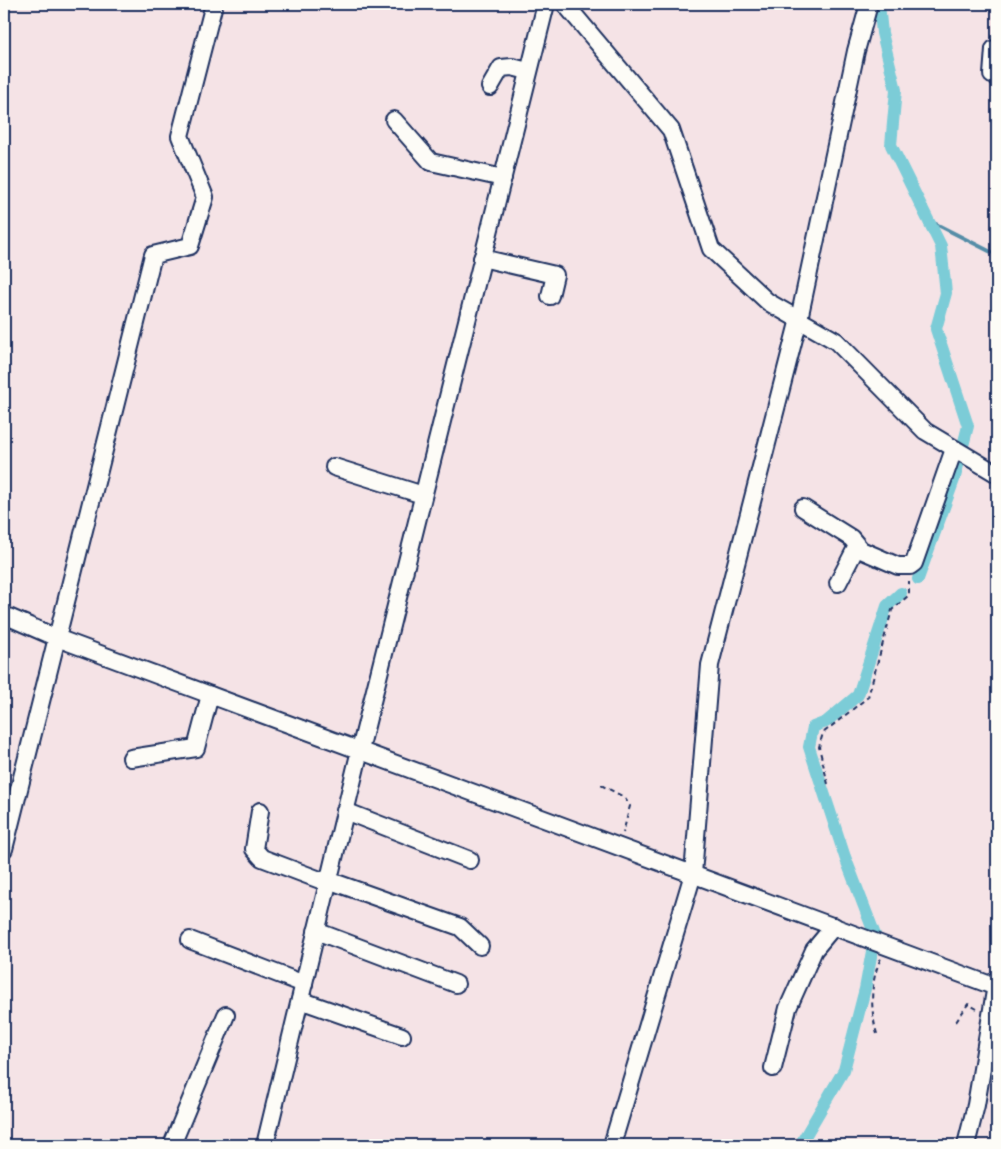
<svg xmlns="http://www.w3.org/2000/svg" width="1001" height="1149" viewBox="0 0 1001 1149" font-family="'Comic Neue',sans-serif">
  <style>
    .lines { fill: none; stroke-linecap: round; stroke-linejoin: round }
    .stream { stroke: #558da7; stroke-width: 4 }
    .canal { stroke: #7cccd7; stroke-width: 12 }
    .minor-casing { stroke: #1b2f5e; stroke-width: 20 }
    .path { stroke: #1b2f5e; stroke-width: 2; stroke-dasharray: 5 4; stroke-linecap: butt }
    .minor { stroke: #fdfcf7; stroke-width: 16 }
  </style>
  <rect width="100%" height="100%" fill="#f5e3e6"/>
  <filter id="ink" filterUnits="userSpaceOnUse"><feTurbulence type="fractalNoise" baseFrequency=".02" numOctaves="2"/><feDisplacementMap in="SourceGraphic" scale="10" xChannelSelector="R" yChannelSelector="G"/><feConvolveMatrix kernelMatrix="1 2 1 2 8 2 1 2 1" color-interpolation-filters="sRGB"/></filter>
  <g filter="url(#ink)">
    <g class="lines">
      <polyline class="stream" points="928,220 997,255"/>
      <g class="canal">
        <polyline points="879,4 882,33 896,90 891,145 941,246 946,293 936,329 968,426 955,477 918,579"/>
        <polyline points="800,1145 844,1070 865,989 875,935 845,857 809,747 813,727 826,722 858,695 887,606 901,593"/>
      </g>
      <g class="minor-casing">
        <g id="minor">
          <polyline points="565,4 671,130 711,249 768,302 836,341 925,431 997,474"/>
          <polyline points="992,75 994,49 997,49"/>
          <polyline points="490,87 501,68 512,67 528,71"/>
          <polyline points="394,120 431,162 503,178"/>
          <polyline points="482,258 555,275 550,296"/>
          <polyline points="334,467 423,495"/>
          <polyline points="803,508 851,538 861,550 898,566 910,566 914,563 954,449"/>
          <polyline points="838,583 857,546"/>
          <polyline points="4,615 57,638 996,987"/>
          <polyline points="131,758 196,748 210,695"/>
          <polyline points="260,811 254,849 262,858 320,880 328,880 460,927 480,946"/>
          <polyline points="345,811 470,860"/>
          <polyline points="4,849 153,255 190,246 205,197 180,136 214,4"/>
          <polyline points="316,931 456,984"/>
          <polyline points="190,940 304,984"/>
          <polyline points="300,1000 402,1036"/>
          <polyline points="773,1068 788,1008 814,950 834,926"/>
          <polyline points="172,1145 226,1015"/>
          <polyline points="265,1145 360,750 546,4"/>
          <polyline points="612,1145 693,874 710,665 799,319 856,51 869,4"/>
          <polyline points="966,1145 976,1105 997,979"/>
        </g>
      </g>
      <g class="path">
        <polyline points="828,784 819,747 823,733 868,697 892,610 909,595 909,581"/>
        <polyline points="601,785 624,797 630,806 623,833"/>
        <polyline points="956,1022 968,1004 977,1009"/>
        <path d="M877,1034C870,1009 870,982 881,958"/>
      </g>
      <use href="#minor" class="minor"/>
    </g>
  </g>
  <rect width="1001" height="1149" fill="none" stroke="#fdfcf7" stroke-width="20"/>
  <rect x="10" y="10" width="981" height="1129" fill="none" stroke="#1b2f5e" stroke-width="2" filter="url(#ink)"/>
</svg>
